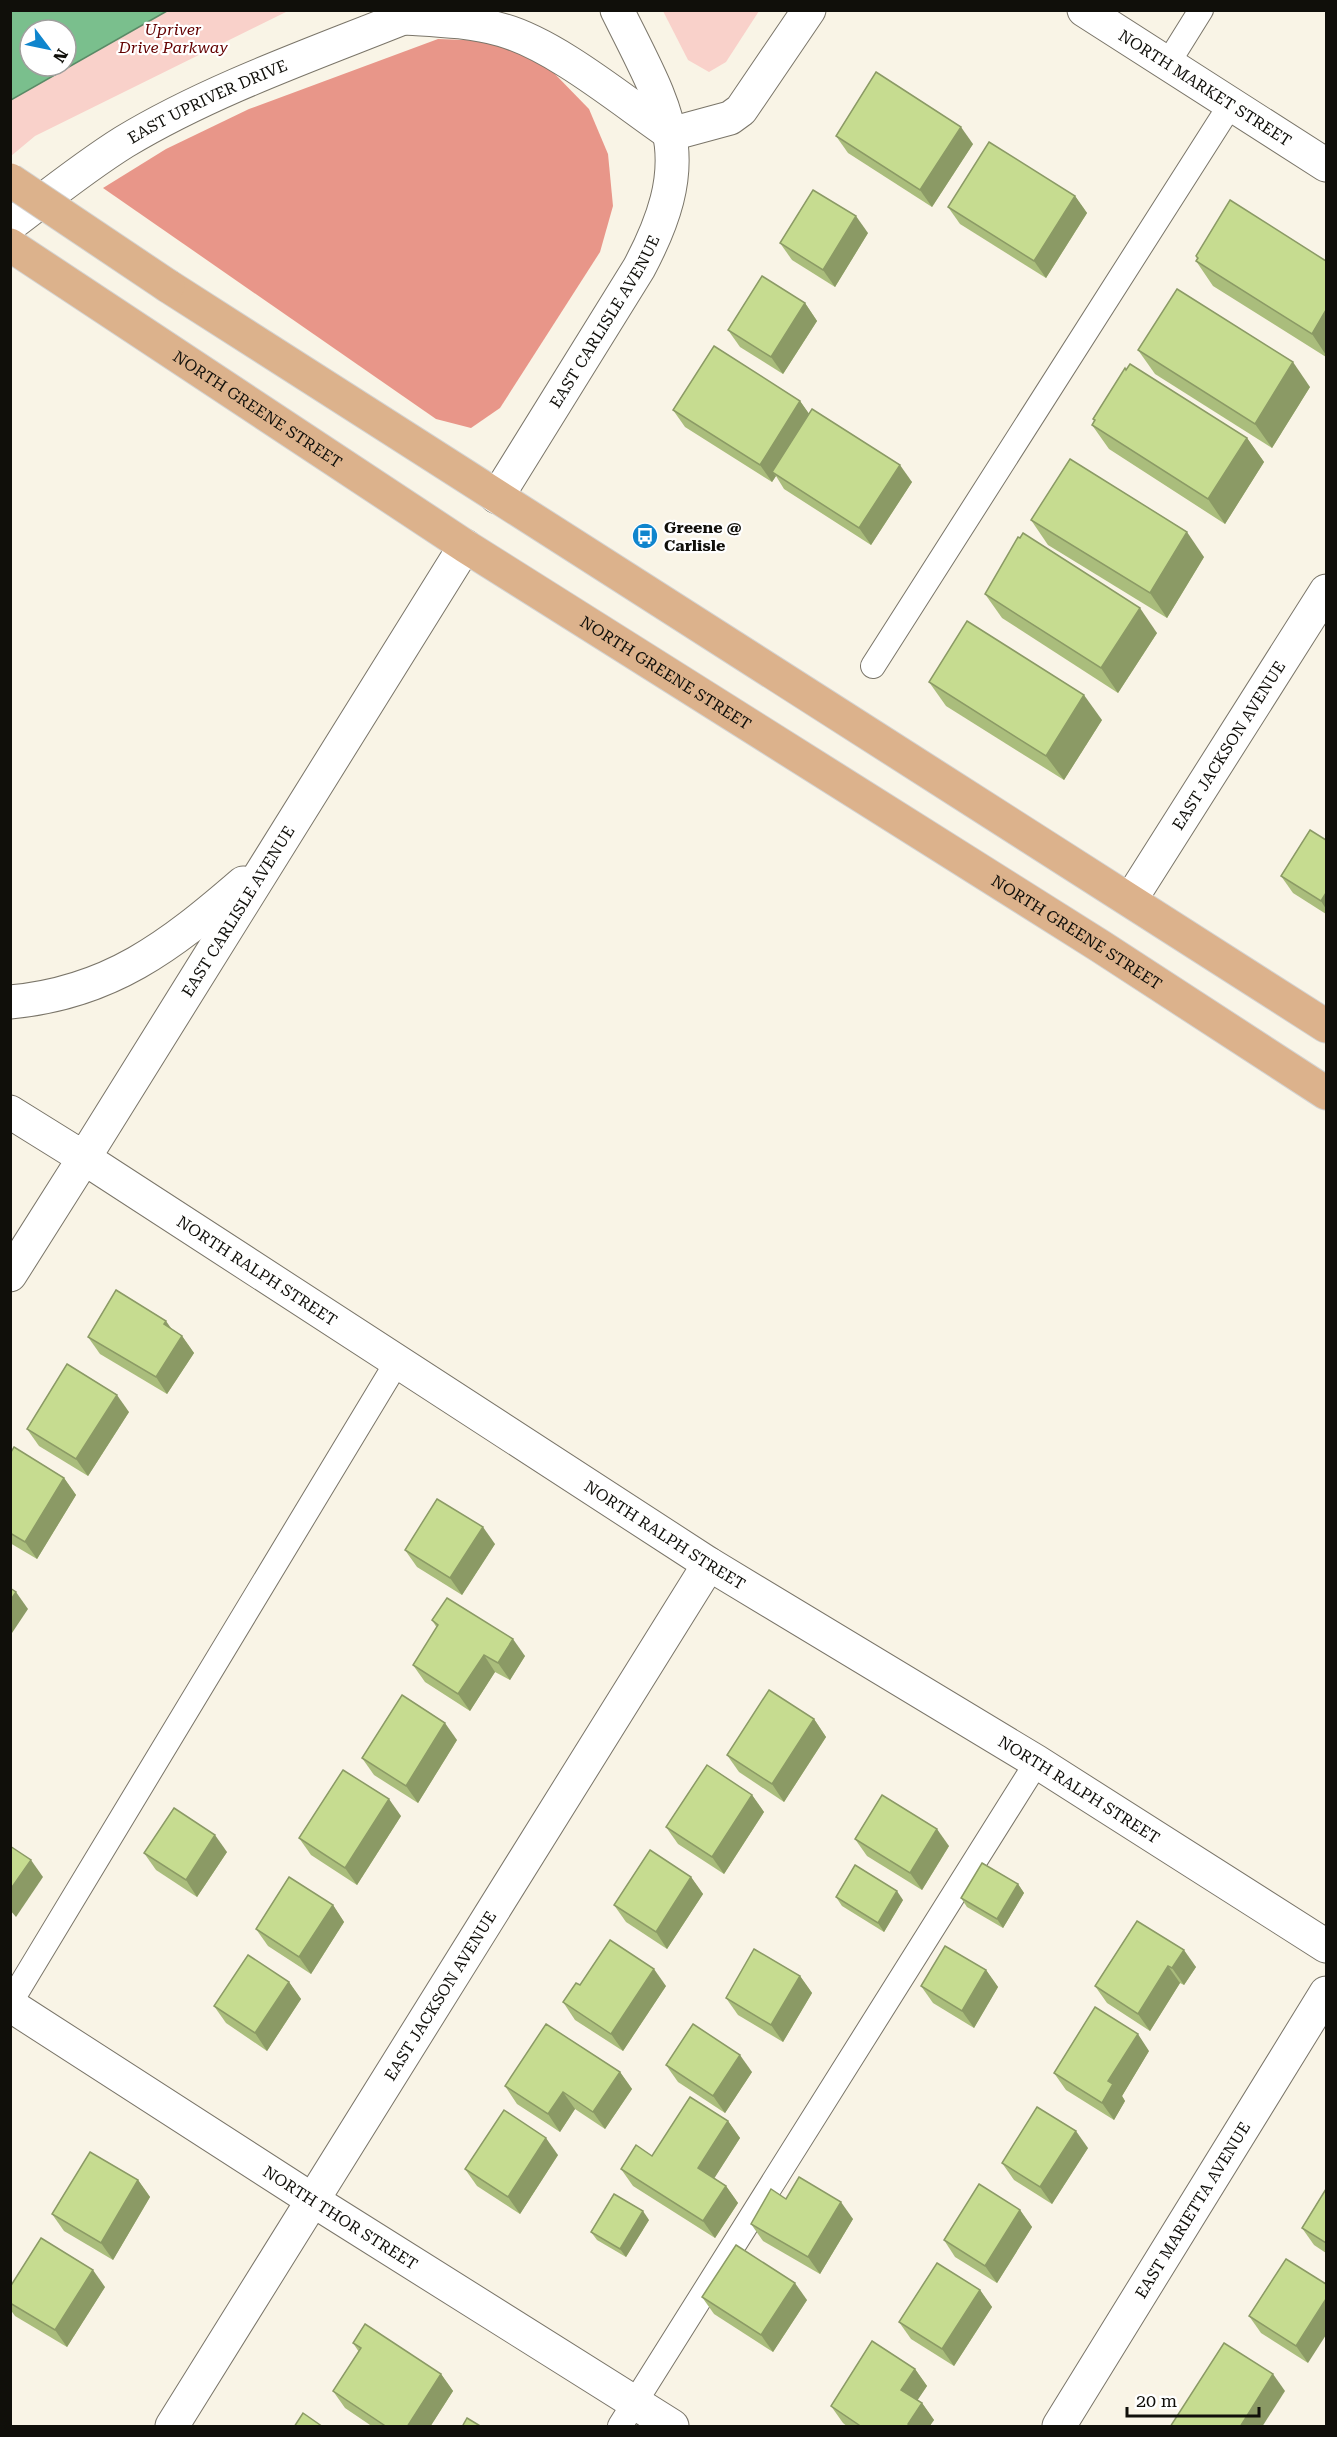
<svg xmlns="http://www.w3.org/2000/svg" width="1337" height="2437" viewBox="0 0 1337 2437" font-family="'Roboto Serif',serif">
  <style>
    .green { fill: #f9d1ca }
    .forest { fill: #e89689 }
    .water { fill: #7abf8d; stroke: #5a8a66; stroke-width: 1.5; fill-rule: evenodd }
    .lines { fill: none; stroke-linecap: round; stroke-linejoin: round }
    .service-casing { stroke: #7a7569; stroke-width: 26 }
    .minor-casing { stroke: #7a7569; stroke-width: 35 }
    .tertiary-casing { stroke: #7a7569; stroke-width: 35 }
    .primary-casing { stroke: #d4d4d3; stroke-width: 35 }
    .service { stroke: #fff; stroke-width: 24 }
    .minor { stroke: #fff; stroke-width: 33 }
    .tertiary { stroke: #fff; stroke-width: 33 }
    .primary { stroke: #dcb28c; stroke-width: 33 }
    .primary-bridge-casing { stroke: #d4d4d3; stroke-width: 35; stroke-linecap: butt }
    .primary-bridge { stroke: #dcb28c; stroke-width: 33 }
    .wall { fill: #aabd7c }
    .shaded-wall { fill: #8b9a65 }
    .building { fill: #c6dc90; stroke: #8b9a65; stroke-width: 1.5 }
    .labels { text-anchor: middle; stroke-width: 4.5; stroke-linejoin: round; paint-order: stroke }
    .park-label { font-size: 16px; font-style: italic; fill: #630000; stroke: #fff }
    .street-label { font-size: 16px; fill: #100f0a; stroke: #fff }
    .poi-label { font-size: 16px; font-weight: bold; fill: #100f0a; stroke: #fff; text-anchor: start }
  </style>
  <rect width="100%" height="100%" fill="#f9f4e6"/>
  <g class="green">
    <polygon points="167,11 288,11 35,136 11,156 11,100"/>
    <polygon points="663,11 759,11 726,62 709,72 688,60"/>
  </g>
  <polygon class="forest" points="438,39 492,41 551,70 589,109 608,154 613,206 600,252 500,408 471,428 436,419 103,188 166,149 249,109"/>
  <path class="water" d="M11,10H167V11L11,100ZM30,30H66V66H30Z"/>
  <g class="lines">
    <g class="service-casing">
      <g id="service">
        <polyline points="1168,63 1201,10"/>
        <polyline points="873,666 1231,104"/>
        <polyline points="10,2003 397,1362"/>
        <polyline points="620,2426 1037,1762"/>
      </g>
    </g>
    <g class="minor-casing">
      <g id="minor">
        <path id="s1" d="M1084,10L1326,165"/>
        <polyline points="671,134 730,118 741,110 809,10"/>
        <path id="s2" d="M1131,899L1326,591"/>
        <path id="s3" d="M10,1275L84,1158L709,1564L1037,1762L1326,1946"/>
        <path id="s4" d="M10,2005L314,2201L672,2426"/>
        <path id="s5" d="M172,2426L709,1564"/>
        <path id="s6" d="M1059,2426L1326,1993"/>
      </g>
    </g>
    <g class="tertiary-casing">
      <g id="tertiary">
        <path d="M406,18C438,20 471,21 502,30C556,45 624,102 671,134"/>
        <path id="s7" d="M10,225C47,197 84,167 124,142C215,87 325,50 423,10"/>
        <path id="s8" d="M497,497L639,268C699,155 669,115 617,10"/>
        <path d="M10,1002C110,993 170,946 243,883"/>
        <path id="s9" d="M10,1112L84,1158L465,546"/>
      </g>
    </g>
    <g class="primary-casing">
      <g id="primary">
        <path id="s10" d="M10,245L465,546L1100,946L1326,1093"/>
        <polyline points="168,286 1326,1026"/>
      </g>
    </g>
    <use href="#service" class="service"/>
    <use href="#minor" class="minor"/>
    <use href="#tertiary" class="tertiary"/>
    <use href="#primary" class="primary"/>
    <g class="primary-bridge-casing">
      <polyline id="primary-bridge" points="10,180 168,286"/>
    </g>
    <use href="#primary-bridge" class="primary-bridge"/>
  </g>
  <g class="wall">
    <polygon points="836,136 973,144 932,207 848,153"/>
    <polygon points="1075,196 1087,213 1046,278 960,224 948,207"/>
    <polygon points="868,233 835,287 792,260 780,243"/>
    <polygon points="1196,256 1326,261 1326,357 1213,286 1196,261 1197,259"/>
    <polygon points="805,303 817,321 783,374 740,347 728,330"/>
    <polygon points="1138,350 1310,387 1272,448 1155,374"/>
    <polygon points="800,401 809,414 912,482 871,545 784,489 776,476 772,482 685,427 673,410"/>
    <polygon points="1093,419 1247,438 1264,462 1225,524 1109,449 1092,425 1094,421"/>
    <polygon points="1031,520 1204,557 1167,618 1048,545"/>
    <polygon points="985,594 1157,633 1118,693 1002,618"/>
    <polygon points="929,682 1102,720 1064,780 946,706"/>
    <polygon points="1326,840 1326,914 1293,893 1281,876"/>
    <polygon points="172,1329 182,1336 194,1353 167,1394 100,1354 88,1337"/>
    <polygon points="129,1412 88,1476 39,1446 27,1429"/>
    <polygon points="10,1454 64,1478 76,1495 37,1559 10,1543"/>
    <polygon points="495,1544 462,1595 417,1567 405,1550"/>
    <polygon points="432,1620 525,1656 510,1680 495,1672 470,1711 425,1682 413,1665 437,1628"/>
    <polygon points="814,1719 826,1737 784,1802 739,1772 727,1755"/>
    <polygon points="457,1740 418,1803 374,1775 362,1758"/>
    <polygon points="752,1795 764,1812 724,1874 678,1844 666,1827"/>
    <polygon points="401,1816 357,1885 311,1855 299,1838"/>
    <polygon points="855,1839 949,1846 922,1890 867,1856"/>
    <polygon points="227,1852 197,1897 156,1870 144,1853"/>
    <polygon points="691,1877 703,1894 667,1949 626,1922 614,1905"/>
    <polygon points="1018,1884 1024,1893 1003,1928 967,1907 961,1898"/>
    <polygon points="836,1897 903,1900 884,1932 842,1906"/>
    <polygon points="333,1905 344,1922 311,1974 268,1946 256,1929"/>
    <polygon points="1137,1921 1196,1967 1184,1985 1180,1983 1150,2031 1107,2003 1095,1986"/>
    <polygon points="986,1970 998,1987 974,2028 933,2003 921,1986"/>
    <polygon points="800,1976 812,1993 783,2042 738,2015 726,1998"/>
    <polygon points="289,1982 301,1999 267,2051 226,2023 214,2006"/>
    <polygon points="580,1985 666,1986 623,2051 575,2020 563,2002"/>
    <polygon points="1149,2051 1122,2096 1125,2101 1114,2120 1066,2090 1054,2073"/>
    <polygon points="666,2065 752,2072 725,2113 678,2082"/>
    <polygon points="620,2072 632,2089 605,2129 575,2109 560,2132 517,2104 505,2086"/>
    <polygon points="728,2121 740,2138 714,2178 726,2186 738,2203 715,2238 633,2186 621,2169"/>
    <polygon points="1088,2148 1052,2204 1014,2180 1002,2163"/>
    <polygon points="558,2155 520,2214 477,2186 465,2169"/>
    <polygon points="138,2180 150,2197 113,2260 64,2231 52,2214"/>
    <polygon points="1326,2189 1326,2253 1314,2245 1302,2228"/>
    <polygon points="786,2199 853,2219 820,2274 763,2241 751,2224"/>
    <polygon points="1020,2210 1032,2227 997,2283 955,2257 944,2240"/>
    <polygon points="649,2220 626,2257 597,2240 591,2232"/>
    <polygon points="1286,2259 1308,2363 1261,2333 1249,2316"/>
    <polygon points="10,2287 105,2287 67,2347 15,2316 10,2309"/>
    <polygon points="980,2290 992,2307 954,2366 911,2339 899,2322"/>
    <polygon points="702,2297 807,2300 773,2352 714,2314"/>
    <polygon points="353,2343 441,2374 453,2391 430,2427 373,2427 345,2408 333,2391 359,2352"/>
    <polygon points="915,2369 927,2386 917,2400 922,2403 934,2420 929,2427 848,2427 843,2423 831,2406"/>
  </g>
  <g class="shaded-wall">
    <polygon points="961,127 973,144 932,207 920,190"/>
    <polygon points="1075,196 1087,213 1046,278 1034,261"/>
    <polygon points="856,216 868,233 835,287 823,270"/>
    <polygon points="805,303 817,321 783,374 771,357"/>
    <polygon points="1326,310 1326,355 1312,334"/>
    <polygon points="1293,362 1310,387 1272,448 1255,424"/>
    <polygon points="800,401 812,418 772,472 776,476 772,482 760,465"/>
    <polygon points="1247,438 1264,462 1225,524 1208,499"/>
    <polygon points="900,465 912,482 871,545 859,528"/>
    <polygon points="1187,532 1204,557 1167,618 1150,593"/>
    <polygon points="1140,608 1157,633 1118,693 1101,668"/>
    <polygon points="1084,695 1102,720 1064,780 1046,756"/>
    <polygon points="1326,893 1326,909 1321,901"/>
    <polygon points="166,1321 178,1338 164,1324"/>
    <polygon points="182,1336 194,1353 167,1394 156,1377"/>
    <polygon points="117,1395 129,1412 88,1476 76,1459"/>
    <polygon points="64,1478 76,1495 37,1559 25,1542"/>
    <polygon points="483,1527 495,1544 462,1595 450,1578"/>
    <polygon points="16,1592 28,1609 10,1636 10,1601"/>
    <polygon points="513,1639 525,1656 510,1680 498,1663"/>
    <polygon points="484,1655 495,1672 470,1711 458,1694"/>
    <polygon points="814,1719 826,1737 784,1802 772,1784"/>
    <polygon points="445,1723 457,1740 418,1803 406,1786"/>
    <polygon points="752,1795 764,1812 724,1874 712,1857"/>
    <polygon points="389,1799 401,1816 357,1885 345,1868"/>
    <polygon points="937,1829 949,1846 922,1890 910,1873"/>
    <polygon points="215,1835 227,1852 197,1897 186,1880"/>
    <polygon points="31,1860 43,1877 16,1917 10,1910 10,1890"/>
    <polygon points="691,1877 703,1894 667,1949 656,1932"/>
    <polygon points="1018,1884 1024,1893 1003,1928 997,1919"/>
    <polygon points="897,1891 903,1900 884,1932 878,1923"/>
    <polygon points="333,1905 344,1922 311,1974 299,1957"/>
    <polygon points="1184,1950 1196,1967 1184,1985 1172,1968"/>
    <polygon points="1168,1966 1180,1983 1150,2031 1138,2014"/>
    <polygon points="654,1969 666,1986 623,2051 611,2034"/>
    <polygon points="986,1970 998,1987 974,2028 962,2011"/>
    <polygon points="800,1976 812,1993 783,2042 771,2025"/>
    <polygon points="289,1982 301,1999 267,2051 255,2033"/>
    <polygon points="1138,2034 1149,2051 1122,2096 1125,2101 1114,2120 1102,2103 1108,2081"/>
    <polygon points="740,2055 752,2072 725,2113 713,2096"/>
    <polygon points="620,2072 632,2089 605,2129 593,2112"/>
    <polygon points="563,2092 575,2109 560,2132 548,2114"/>
    <polygon points="728,2121 740,2138 710,2185 698,2168"/>
    <polygon points="1076,2131 1088,2148 1052,2204 1040,2187"/>
    <polygon points="546,2138 558,2155 520,2214 508,2197"/>
    <polygon points="138,2180 150,2197 113,2260 101,2243"/>
    <polygon points="726,2186 738,2203 715,2238 703,2221"/>
    <polygon points="841,2202 853,2219 820,2274 808,2257"/>
    <polygon points="1020,2210 1032,2227 997,2283 985,2266"/>
    <polygon points="643,2211 649,2220 626,2257 620,2249"/>
    <polygon points="93,2270 105,2287 67,2347 55,2330"/>
    <polygon points="795,2283 807,2300 773,2352 761,2335"/>
    <polygon points="980,2290 992,2307 954,2366 942,2349"/>
    <polygon points="1326,2299 1326,2335 1308,2363 1296,2346"/>
    <polygon points="915,2369 927,2386 913,2407 901,2390"/>
    <polygon points="441,2374 453,2391 430,2427 407,2427"/>
    <polygon points="1273,2374 1285,2391 1262,2427 1240,2427"/>
    <polygon points="922,2403 934,2420 929,2427 910,2427 908,2424"/>
  </g>
  <g class="building">
    <polygon points="876,72 961,127 920,190 836,136"/>
    <polygon points="989,142 1075,196 1034,261 948,207"/>
    <polygon points="813,190 856,216 823,270 780,243"/>
    <polygon points="1230,200 1326,261 1326,310 1312,334 1196,261 1198,258 1196,256"/>
    <polygon points="762,276 805,303 771,357 728,330"/>
    <polygon points="1177,289 1293,362 1255,424 1138,350"/>
    <polygon points="714,346 800,401 760,465 673,410"/>
    <polygon points="1130,364 1247,438 1208,499 1092,425 1095,420 1093,419 1125,368 1126,370"/>
    <polygon points="812,409 900,465 859,528 772,472"/>
    <polygon points="1070,459 1187,532 1150,593 1031,520"/>
    <polygon points="1023,533 1140,608 1101,668 985,594 1018,537 1020,538"/>
    <polygon points="967,621 1084,695 1046,756 929,682"/>
    <polygon points="1310,830 1326,840 1326,893 1321,901 1281,876"/>
    <polygon points="116,1290 166,1321 164,1324 182,1336 156,1377 88,1337"/>
    <polygon points="67,1364 117,1395 76,1459 27,1429"/>
    <polygon points="14,1447 64,1478 25,1542 10,1533 10,1454"/>
    <polygon points="437,1499 483,1527 450,1578 405,1550"/>
    <polygon points="10,1588 16,1592 10,1601"/>
    <polygon points="447,1598 513,1639 498,1663 484,1655 458,1694 413,1665 438,1625 432,1620"/>
    <polygon points="769,1690 814,1719 772,1784 727,1755"/>
    <polygon points="402,1695 445,1723 406,1786 362,1758"/>
    <polygon points="707,1765 752,1795 712,1857 666,1827"/>
    <polygon points="343,1770 389,1799 345,1868 299,1838"/>
    <polygon points="882,1795 937,1829 910,1873 855,1839"/>
    <polygon points="174,1808 215,1835 186,1880 144,1853"/>
    <polygon points="10,1846 31,1860 10,1890"/>
    <polygon points="650,1850 691,1877 656,1932 614,1905"/>
    <polygon points="982,1863 1018,1884 997,1919 961,1898"/>
    <polygon points="855,1865 897,1891 878,1923 836,1897"/>
    <polygon points="289,1877 333,1905 299,1957 256,1929"/>
    <polygon points="1137,1921 1184,1950 1172,1968 1168,1966 1138,2014 1095,1986"/>
    <polygon points="610,1940 654,1969 611,2034 563,2002 576,1983 580,1985"/>
    <polygon points="945,1946 986,1970 962,2011 921,1986"/>
    <polygon points="754,1949 800,1976 771,2025 726,1998"/>
    <polygon points="248,1955 289,1982 255,2033 214,2006"/>
    <polygon points="1095,2007 1138,2034 1108,2081 1113,2084 1102,2103 1054,2073"/>
    <polygon points="546,2024 620,2072 593,2112 563,2092 548,2114 505,2086"/>
    <polygon points="693,2024 740,2055 713,2096 666,2065"/>
    <polygon points="690,2097 728,2121 698,2168 726,2186 703,2221 621,2169 636,2145 652,2156"/>
    <polygon points="1037,2107 1076,2131 1040,2187 1002,2163"/>
    <polygon points="504,2110 546,2138 508,2197 465,2169"/>
    <polygon points="90,2152 138,2180 101,2243 52,2214"/>
    <polygon points="799,2177 841,2202 808,2257 751,2224 771,2189 786,2199"/>
    <polygon points="979,2184 1020,2210 985,2266 944,2240"/>
    <polygon points="1326,2189 1326,2243 1302,2228"/>
    <polygon points="614,2194 643,2211 620,2249 591,2232"/>
    <polygon points="41,2238 93,2270 55,2330 10,2303 10,2287"/>
    <polygon points="736,2245 795,2283 761,2335 702,2297"/>
    <polygon points="1286,2259 1326,2284 1326,2299 1296,2346 1249,2316"/>
    <polygon points="937,2263 980,2290 942,2349 899,2322"/>
    <polygon points="365,2324 441,2374 407,2427 387,2427 333,2391 361,2348 353,2343"/>
    <polygon points="872,2341 915,2369 901,2390 922,2403 908,2424 912,2427 862,2427 831,2406"/>
    <polygon points="1224,2343 1273,2374 1240,2427 1170,2427"/>
    <polygon points="303,2413 323,2427 294,2427"/>
    <polygon points="467,2418 482,2427 462,2427"/>
  </g>
  <defs>
    <g id="bus-disc" transform="scale(1.35)"><circle r="9.5" fill="#0f85cd" stroke="#fff"/><path d="M-5-6H5V4H4V6H2V4H-2V6H-4V4H-5ZM-3.5-4V0h7V-4ZM-3.5 1.2v1.5H-2V1.2ZM2 1.2v1.5H3.5V1.2Z" fill="#fff"/></g>
  </defs>
  <g fill-rule="evenodd">
    <use href="#bus-disc" x="645" y="536"/>
  </g>
  <g class="labels">
    <g class="park-label">
      <text x="173" y="35">Upriver<tspan x="173" dy="18">Drive Parkway</tspan></text>
    </g>
    <g class="street-label">
      <text dy="6" stroke="none"><textPath href="#s1" startOffset="144">NORTH MARKET STREET</textPath></text>
      <text dy="6" stroke="none"><textPath href="#s7" startOffset="234">EAST UPRIVER DRIVE</textPath></text>
      <text dy="6" stroke="none"><textPath href="#s8" startOffset="206">EAST CARLISLE AVENUE</textPath></text>
      <text dy="6" stroke="none"><textPath href="#s10" startOffset="297">NORTH GREENE STREET</textPath></text>
      <text dy="6" stroke="none"><textPath href="#s10" startOffset="783">NORTH GREENE STREET</textPath></text>
      <text dy="6" stroke="none"><textPath href="#s2" startOffset="182">EAST JACKSON AVENUE</textPath></text>
      <text dy="6" stroke="none"><textPath href="#s9" startOffset="378">EAST CARLISLE AVENUE</textPath></text>
      <text dy="6" stroke="none"><textPath href="#s10" startOffset="1269">NORTH GREENE STREET</textPath></text>
      <text dy="6" stroke="none"><textPath href="#s3" startOffset="345">NORTH RALPH STREET</textPath></text>
      <text dy="6" stroke="none"><textPath href="#s3" startOffset="831">NORTH RALPH STREET</textPath></text>
      <text dy="6" stroke="none"><textPath href="#s3" startOffset="1317">NORTH RALPH STREET</textPath></text>
      <text dy="6" stroke="none"><textPath href="#s5" startOffset="507">EAST JACKSON AVENUE</textPath></text>
      <text dy="6" stroke="none"><textPath href="#s6" startOffset="254">EAST MARIETTA AVENUE</textPath></text>
      <text dy="6" stroke="none"><textPath href="#s4" startOffset="393">NORTH THOR STREET</textPath></text>
    </g>
    <g class="poi-label">
      <text x="664" y="533">Greene @<tspan x="664" dy="18">Carlisle</tspan></text>
    </g>
  </g>
  <rect width="1337" height="2437" fill="none" stroke="#100f0a" stroke-width="24"/>
  <g transform="translate(48 48) rotate(122)"><circle r="28" fill="#ffffff" stroke="#9f9f9d" stroke-width="1.5"/>
  <path d="M0-4.5L10 22L0 15L-10 22Z" fill="#0f85cd"/>
  <text y="-9" font-size="16" font-weight="bold" text-anchor="middle" fill="#100f0a">N</text>
  </g>
  <path d="M1127 2407v9h132v-9" fill="none" stroke="#100f0a" stroke-width="3"/>
  <text x="1136" y="2407" font-size="18" fill="#100f0a" stroke="#ffffff" stroke-width="4.5" paint-order="stroke">20 m</text>
</svg>
